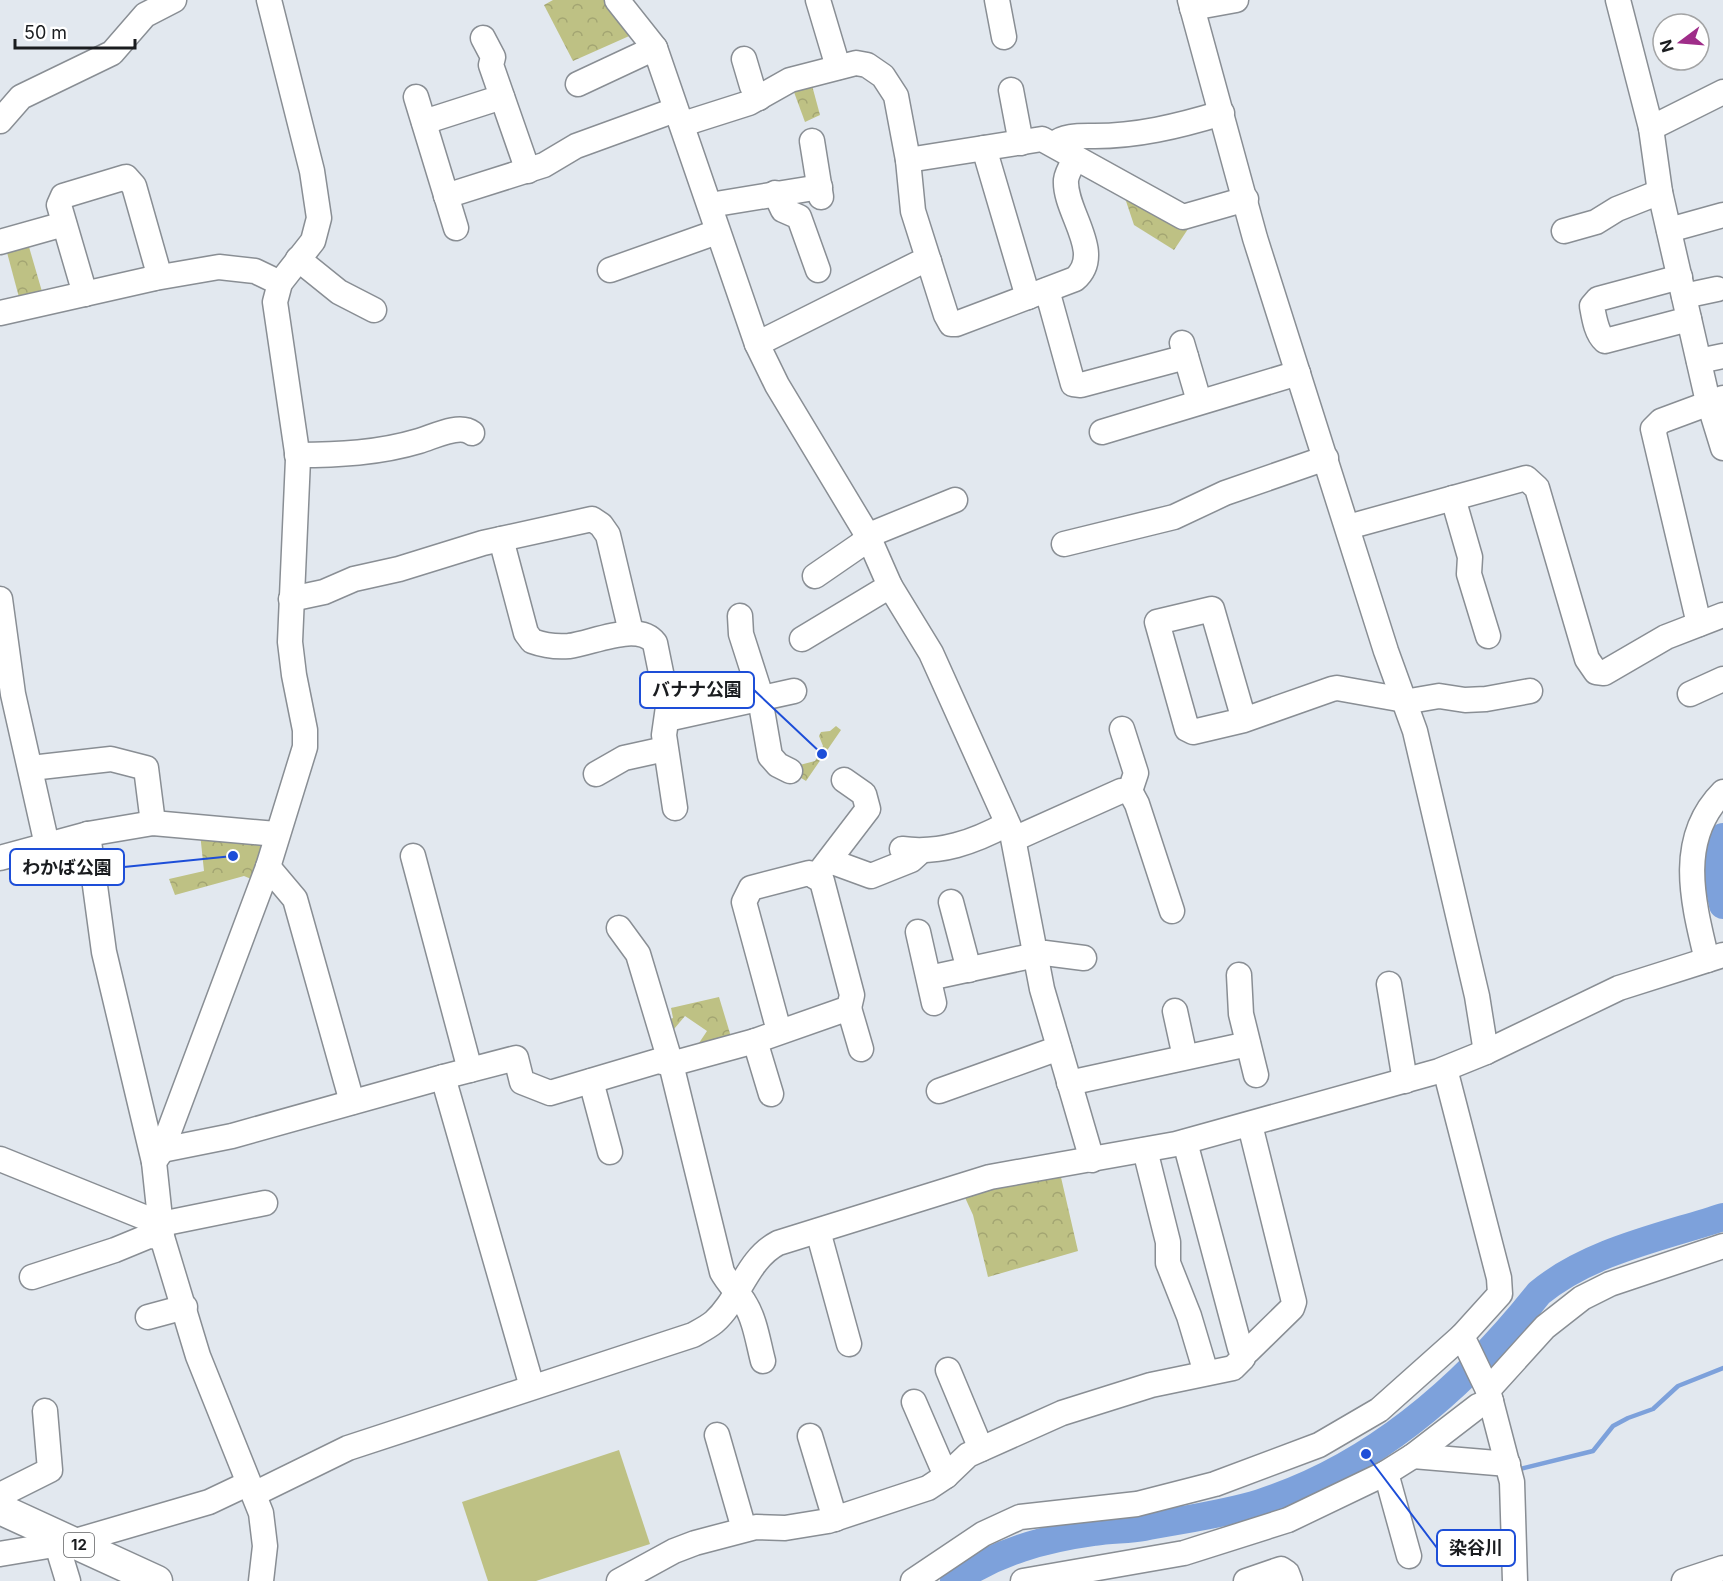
<svg xmlns="http://www.w3.org/2000/svg" width="1723" height="1581" viewBox="0 0 1723 1581" font-family="Inter,'Noto Sans JP',sans-serif">
  <style>
    .grass { fill: #bec184 }
    .park { fill: url(#park-crowns) }
    .lines { fill: none; stroke-linecap: round; stroke-linejoin: round }
    .stream { stroke: #7da1db; stroke-width: 4.5 }
    .river { stroke: #7da1db; stroke-width: 28 }
    .minor-casing { stroke: #898e94; stroke-width: 27 }
    .major-casing { stroke: #898e94; stroke-width: 33 }
    .minor { stroke: #fff; stroke-width: 24 }
    .major { stroke: #fff; stroke-width: 30 }
    .labels { text-anchor: middle; stroke-width: 6; stroke-linejoin: round; paint-order: stroke }
    .shield { fill: #fff; stroke: #5f6062; stroke-width: 1.5 }
    .shield-label { font-size: 15px; font-weight: bold; fill: #1a1c1f }
    .leader { fill: none; stroke: #1d4ed8; stroke-width: 2 }
    .callout-dot { fill: #1d4ed8; stroke: #fff; stroke-width: 2 }
    .callout { fill: #fff; stroke: #1d4ed8; stroke-width: 2 }
    .callout-label { font-size: 18px; text-anchor: middle; font-weight: bold; fill: #1a1c1f }
  </style>
  <defs>
    <pattern id="park-crowns" width="20" height="18" patternUnits="userSpaceOnUse" patternTransform="scale(1.5)"><rect width="20" height="18" fill="#bec184"/><path d="M2 6a3 3 0 1 1 6 0M12 15a3 3 0 1 1 6 0" fill="none" stroke="#a3a572"/></pattern>
  </defs>
  <rect width="100%" height="100%" fill="#e2e8ef"/>
  <polygon class="grass" points="619,1450 650,1544 536,1581 488,1581 462,1502"/>
  <g class="park">
    <polygon points="553,0 607,0 636,33 573,61 544,5"/>
    <polygon points="810,78 820,115 805,122 791,84"/>
    <polygon points="1123,192 1196,217 1174,250 1134,225"/>
    <polygon points="27,240 43,295 20,301 5,245"/>
    <polygon points="836,726 841,730 806,781 790,771 792,767 815,761 823,746 819,736 821,732 830,731"/>
    <polygon points="200,833 268,842 256,881 244,876 175,895 169,879 204,871"/>
    <polygon points="719,997 732,1040 695,1049 707,1031 685,1016 669,1035 665,1021 673,1018 671,1008"/>
    <polygon points="1060,1173 1078,1251 988,1277 973,1215 962,1191"/>
  </g>
  <g class="lines">
    <polyline class="stream" points="1516,1470 1593,1451 1613,1426 1628,1418 1653,1409 1678,1386 1723,1368"/>
    <g class="river">
      <path d="M1723,837C1714,859 1718,882 1723,905"/>
      <path d="M954,1581C997,1552 1043,1539 1094,1532C1110,1529 1128,1530 1144,1527C1180,1520 1225,1514 1260,1503C1373,1467 1466,1385 1539,1293C1590,1251 1662,1237 1723,1217"/>
    </g>
    <g class="minor-casing">
      <g id="minor">
        <polyline points="617,0 655,48 757,344 777,385 868,536 890,586 931,653 1012,833 1042,989 1092,1160"/>
        <polyline points="818,0 838,67"/>
        <polyline points="997,0 1004,37"/>
        <polyline points="1190,0 1255,238 1386,651 1415,731 1477,996 1486,1052"/>
        <polyline points="1618,0 1651,128 1660,192 1706,393 1723,448"/>
        <polyline points="1192,8 1236,0"/>
        <polyline points="483,38 493,57 491,65 528,171"/>
        <polyline points="744,59 752,86 759,98"/>
        <polyline points="578,84 655,48"/>
        <polyline points="1011,90 1021,143"/>
        <polyline points="416,97 456,228"/>
        <polyline points="0,121 21,97 112,53 145,15 174,0"/>
        <polyline points="424,122 502,97"/>
        <path d="M683,124L749,103L790,80L856,63L867,65L883,76L896,96L908,160L913,211L946,315L951,324H956L1075,279C1105,253 1064,212 1066,180C1067,172 1072,165 1076,158"/>
        <polyline points="1651,128 1723,92"/>
        <polyline points="812,141 821,197"/>
        <path d="M1054,144C1063,136 1077,136 1089,136C1135,137 1179,126 1222,113"/>
        <polyline points="984,148 1028,297"/>
        <polyline points="908,160 1042,139 1183,217 1246,199"/>
        <polyline points="775,193 783,210 799,217 818,270"/>
        <polyline points="446,196 544,165 576,146 675,110"/>
        <polyline points="710,205 820,187"/>
        <polyline points="1669,230 1723,215"/>
        <polyline points="1564,231 1596,222 1617,209 1660,192"/>
        <polyline points="0,242 64,224"/>
        <polyline points="298,259 339,292 374,310"/>
        <polyline points="610,270 717,232"/>
        <path d="M1680,277L1598,299L1592,306C1594,317 1596,333 1605,341L1689,319"/>
        <polyline points="1047,290 1073,384 1081,385 1186,357"/>
        <polyline points="85,294 59,205 63,196 126,177 134,186 157,267 155,278"/>
        <polyline points="1684,296 1717,289"/>
        <polyline points="0,313 155,278 219,267 255,271 280,283"/>
        <polyline points="1182,343 1199,401"/>
        <polyline points="757,344 917,264 929,261"/>
        <polyline points="1699,361 1723,356"/>
        <polyline points="1102,432 1298,373"/>
        <path d="M297,455C338,455 379,453 419,441C433,437 459,423 472,433"/>
        <polyline points="1453,498 1470,557 1469,574 1488,636"/>
        <polyline points="1348,527 1526,478 1537,488 1587,659 1596,672 1604,673 1666,637 1723,615"/>
        <path d="M501,539L526,633L532,641C543,645 558,647 569,646C593,643 638,621 655,643L668,707L664,735L675,808"/>
        <polyline points="1064,544 1174,517 1225,493 1326,458"/>
        <polyline points="815,576 860,545 869,535 955,500"/>
        <polyline points="0,599 13,694 47,845"/>
        <polyline points="291,599 324,592 354,579 399,569 483,543 592,519 601,525 608,535 631,632"/>
        <polyline points="740,616 741,634 758,687 770,756 778,765 790,771"/>
        <polyline points="1699,624 1653,429 1661,421 1723,398"/>
        <polyline points="802,639 890,586"/>
        <polyline points="1690,694 1723,679"/>
        <polyline points="667,719 794,691"/>
        <polyline points="1244,720 1212,609 1157,622 1187,729 1193,732 1244,720 1332,689 1337,688 1410,701 1439,696 1465,700 1486,699 1530,691"/>
        <polyline points="1122,729 1136,773 1130,791"/>
        <polyline points="31,768 111,759 146,768 153,823"/>
        <polyline points="596,774 624,758 665,749"/>
        <polyline points="88,834 104,952 154,1162"/>
        <polyline points="1014,839 1121,791 1130,791 1137,804 1172,911"/>
        <path d="M902,849C940,854 974,842 1007,824"/>
        <polyline points="413,856 470,1070"/>
        <polyline points="0,858 88,834 153,823 276,834"/>
        <polyline points="830,861 871,876 911,860 921,851"/>
        <polyline points="268,867 295,899 352,1102"/>
        <polyline points="816,877 868,809 864,794 844,780"/>
        <polyline points="951,902 969,970"/>
        <path d="M619,928L638,954L671,1064L722,1272C728,1283 738,1292 744,1302C755,1319 758,1342 763,1361"/>
        <polyline points="918,932 934,1003"/>
        <path d="M1707,960C1693,902 1676,839 1723,792"/>
        <polyline points="1239,975 1241,1014 1256,1075"/>
        <polyline points="929,978 1045,953 1084,958"/>
        <polyline points="1389,984 1405,1081"/>
        <polyline points="849,1008 861,1049"/>
        <polyline points="1175,1011 1185,1057"/>
        <polyline points="755,1041 771,1094"/>
        <polyline points="1445,1069 1499,1278 1500,1294 1462,1336 1488,1390 1512,1482 1515,1581"/>
        <polyline points="443,1077 516,1058 522,1082 550,1093 658,1061 671,1064 755,1041 849,1008 852,995 822,881 809,873 751,888 744,902 779,1031"/>
        <polyline points="591,1081 610,1152"/>
        <polyline points="1069,1083 1248,1044"/>
        <polyline points="939,1091 1059,1048"/>
        <polyline points="1185,1142 1240,1348 1248,1351 1292,1308 1294,1302 1250,1125"/>
        <polyline points="162,1150 232,1136 443,1077 532,1387"/>
        <polyline points="1145,1150 1168,1242 1168,1263 1189,1316 1206,1373"/>
        <polyline points="0,1159 161,1224 265,1203"/>
        <polyline points="818,1231 849,1344"/>
        <polyline points="32,1277 115,1250 149,1236 162,1237"/>
        <polyline points="148,1317 185,1307"/>
        <polyline points="948,1370 981,1449"/>
        <polyline points="1488,1390 1545,1327 1582,1298 1610,1284 1723,1246"/>
        <polyline points="914,1402 946,1476"/>
        <polyline points="717,1435 744,1529"/>
        <polyline points="810,1436 835,1519"/>
        <polyline points="1413,1456 1508,1464"/>
        <polyline points="1386,1473 1409,1556"/>
        <path d="M254,1494L348,1448L693,1335C700,1331 708,1327 714,1322C740,1299 746,1260 778,1243L990,1177L1176,1144L1439,1071L1486,1052L1619,988L1723,955"/>
        <polyline points="0,1498 6,1492 50,1470 45,1411"/>
        <polyline points="57,1545 68,1581"/>
        <polyline points="0,1554 72,1542 209,1502 247,1484"/>
        <polyline points="261,1581 265,1546 261,1513 198,1356 162,1237 154,1162 162,1150 268,867 305,747 305,730 294,675 290,642 298,459 275,302 280,283 313,241 319,218 312,171 269,0"/>
        <polyline points="619,1581 674,1551 695,1543 756,1527 785,1528 828,1521 928,1488 946,1476 968,1455 1062,1413 1151,1385 1233,1368 1243,1358 1244,1351"/>
        <polyline points="913,1581 983,1534 1020,1517 1137,1504 1215,1484 1319,1445 1379,1410 1462,1336"/>
        <polyline points="1023,1581 1184,1553 1288,1520 1386,1473 1413,1456 1478,1406 1491,1401"/>
        <polyline points="1246,1581 1281,1569 1287,1573 1290,1581"/>
        <polyline points="1684,1581 1723,1568"/>
      </g>
    </g>
    <g class="major-casing">
      <polyline id="major" points="0,1509 157,1581"/>
    </g>
    <use href="#minor" class="minor"/>
    <use href="#major" class="major"/>
  </g>
  <g class="labels">
    <rect class="shield" x="64" y="1533" width="30" height="24" rx="4.5"/>
    <g class="shield-label">
      <text x="79" y="1550">12</text>
    </g>
  </g>
  <path class="leader" d="M822 754L754 690M233 856L124 867M1366 1454L1437 1548"/>
  <g class="callout-dot">
    <circle cx="822" cy="754" r="6"/>
    <circle cx="233" cy="856" r="6"/>
    <circle cx="1366" cy="1454" r="6"/>
  </g>
  <g class="callout">
    <rect x="640" y="672" width="114" height="36" rx="6"/>
    <rect x="10" y="849" width="114" height="36" rx="6"/>
    <rect x="1437" y="1530" width="78" height="36" rx="6"/>
  </g>
  <g class="callout-label">
    <text x="697" y="696">バナナ公園</text>
    <text x="67" y="874">わかば公園</text>
    <text x="1476" y="1554">染谷川</text>
  </g>
  <g transform="translate(1681 42) rotate(254)"><circle r="28" fill="#ffffff" stroke="#a3a4a5" stroke-width="1.5"/>
  <path d="M0-4.5L10 22L0 15L-10 22Z" fill="#9f2d89"/>
  <text y="-9" font-size="16" font-weight="bold" text-anchor="middle" fill="#1a1c1f">N</text>
  </g>
  <path d="M15 39v9h120v-9" fill="none" stroke="#1a1c1f" stroke-width="3"/>
  <text x="24" y="39" font-size="18" fill="#1a1c1f" stroke="#ffffff" stroke-width="4.5" paint-order="stroke">50 m</text>
</svg>
